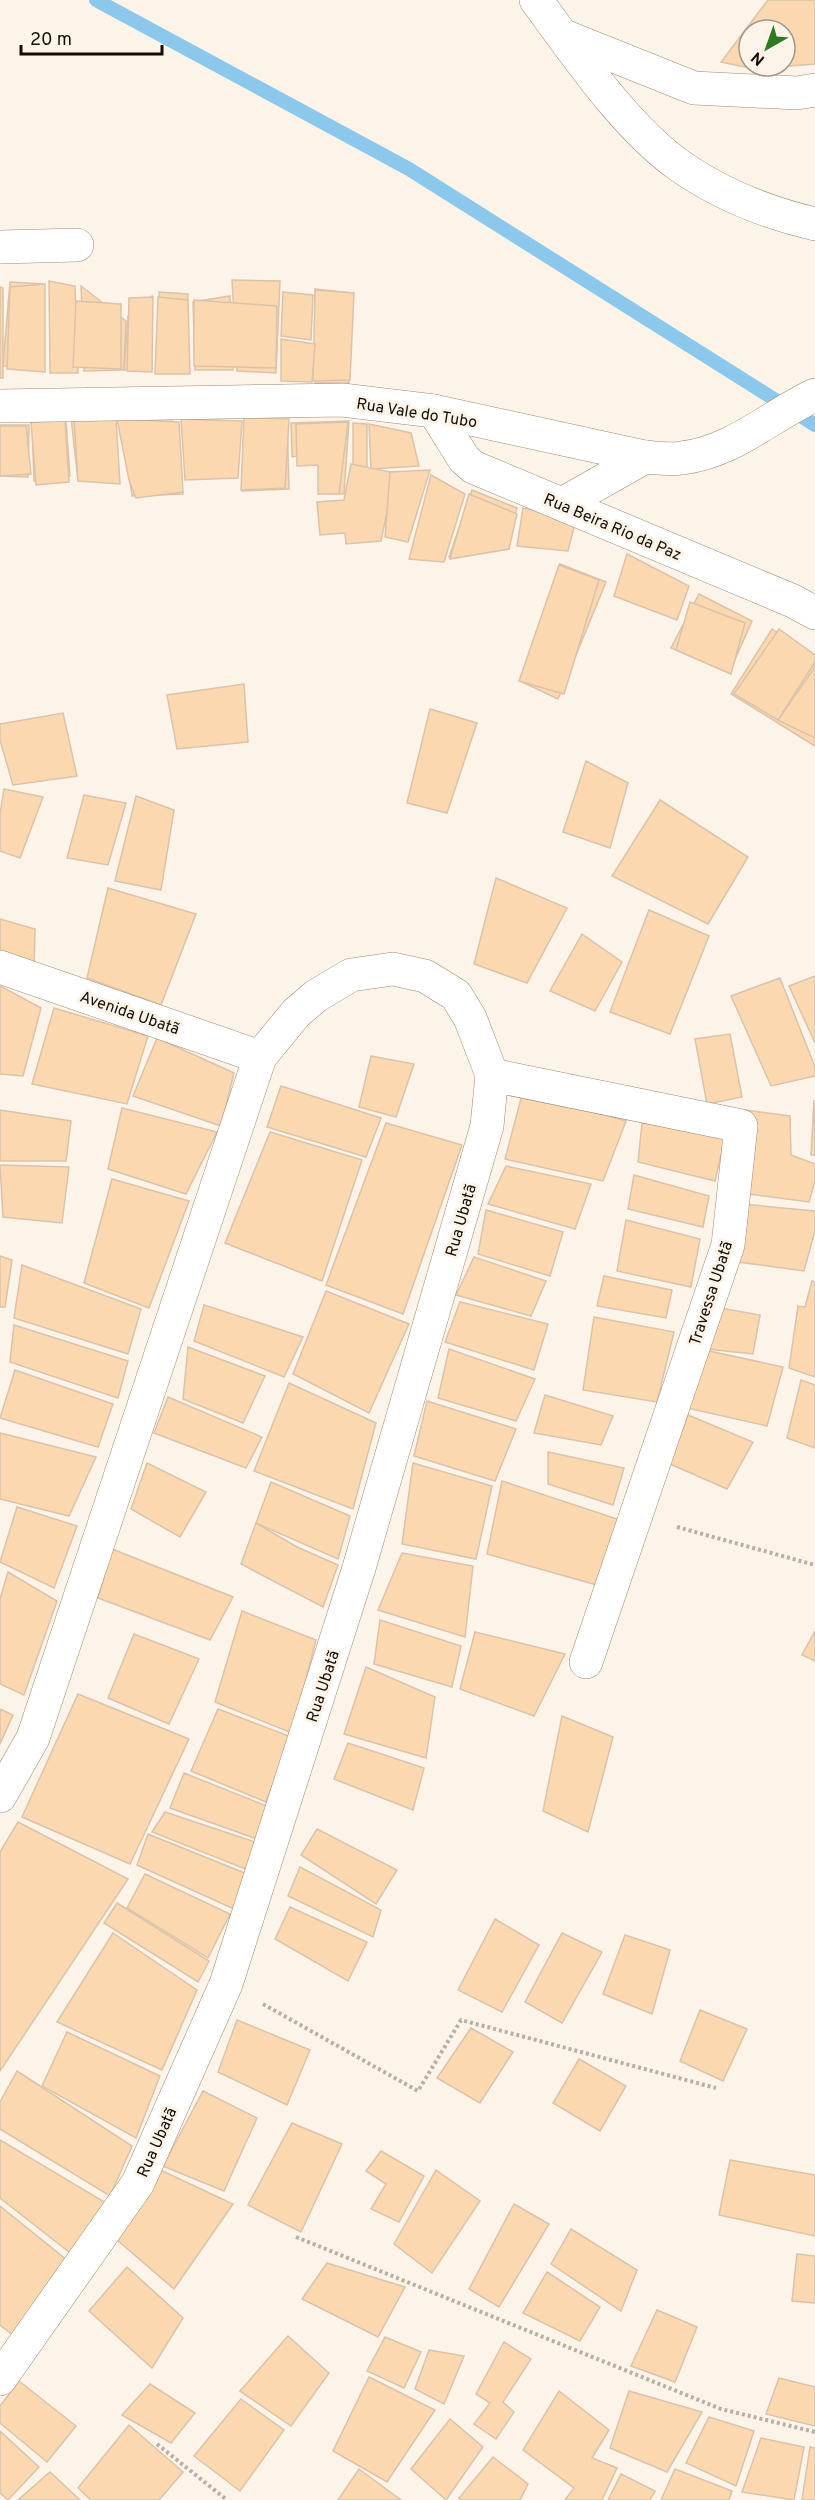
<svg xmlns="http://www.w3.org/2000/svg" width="815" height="2500" viewBox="0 0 815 2500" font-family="Overpass,sans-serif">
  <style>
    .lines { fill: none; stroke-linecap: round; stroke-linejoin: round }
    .stream { stroke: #8bc8ec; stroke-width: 14 }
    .building { fill: #fcd8b1; stroke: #dac3a9; stroke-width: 1.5; fill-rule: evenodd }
    .minor-casing { stroke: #a08a72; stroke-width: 34 }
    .path { stroke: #b7aea4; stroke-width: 4; stroke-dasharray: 3 3; stroke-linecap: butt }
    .minor { stroke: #fff; stroke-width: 33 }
    .labels { text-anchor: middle; stroke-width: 6; stroke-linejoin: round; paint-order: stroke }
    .street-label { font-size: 16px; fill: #150d05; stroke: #fdf4e9 }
  </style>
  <rect width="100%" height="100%" fill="#fdf4e9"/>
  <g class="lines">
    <polyline class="stream" points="96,0 409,169 815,425"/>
  </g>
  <g class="building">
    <path d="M768,0H815V64L754,69L721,62ZM749,30H785V66H749Z"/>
    <polygon points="232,280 280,281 276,373 237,371"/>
    <polygon points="49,281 75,286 78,373 50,373"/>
    <polygon points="10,282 43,284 44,367 3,366"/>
    <polygon points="45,284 45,372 7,369 10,287"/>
    <polygon points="81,286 126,321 124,370 84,371"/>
    <polygon points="0,287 3,288 3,378 0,378"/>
    <polygon points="315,289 352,293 349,383 315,383"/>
    <polygon points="315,290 354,293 350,380 313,381"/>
    <polygon points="159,292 188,294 186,368 161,371"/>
    <polygon points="283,292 313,295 311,340 281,336"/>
    <polygon points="152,296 152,369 124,370 128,316"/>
    <polygon points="230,296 233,370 195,370 193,302"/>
    <polygon points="153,297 152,372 127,371 129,298"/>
    <polygon points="158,297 188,300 190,374 155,374"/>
    <polygon points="194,300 277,306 276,368 194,366"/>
    <polygon points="76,301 121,304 121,369 73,367"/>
    <polygon points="281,339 315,344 312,382 281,381"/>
    <polygon points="113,416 119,477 78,480 71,418"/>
    <polygon points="172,416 183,494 132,496 122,422"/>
    <polygon points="287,416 289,489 242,491 246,419"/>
    <polygon points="244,417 289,419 285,488 241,490"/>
    <polygon points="74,418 116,419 120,484 78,481"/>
    <polygon points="117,419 179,422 183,492 136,498 129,480"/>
    <polygon points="181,419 242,421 238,478 185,480"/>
    <polygon points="32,420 66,422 70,476 34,481"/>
    <polygon points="65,420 69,482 36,485 31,422"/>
    <polygon points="349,421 344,494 319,493 318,453 292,457 291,423"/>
    <polygon points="348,422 339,494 318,494 318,465 297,466 296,424"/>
    <polygon points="353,423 367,424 367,467 353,467"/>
    <polygon points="369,424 411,433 419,466 371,469"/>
    <polygon points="0,425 29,425 28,477 0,476"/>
    <polygon points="0,426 26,426 31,474 0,476"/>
    <polygon points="351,464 395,473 381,541 346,544 345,533 320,535 317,502 344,500"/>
    <polygon points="430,470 408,542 385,537 390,472"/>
    <polygon points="431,475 465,494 444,562 409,559"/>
    <polygon points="472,490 517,508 507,546 449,557"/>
    <polygon points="469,494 517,514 509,549 450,559"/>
    <polygon points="523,508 576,519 568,551 517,546"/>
    <polygon points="627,554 689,586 677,620 614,596"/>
    <polygon points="560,564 606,582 558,699 522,682"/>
    <polygon points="559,565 599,580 564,694 519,681"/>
    <polygon points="699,594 752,621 729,673 671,648"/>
    <polygon points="690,602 745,623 731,674 676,650"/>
    <polygon points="772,629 815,658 815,746 731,694"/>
    <polygon points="779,629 815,655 815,662 778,720 734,694"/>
    <polygon points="815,667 815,738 778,720"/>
    <polygon points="244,684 248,742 177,749 167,695"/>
    <polygon points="430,709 477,723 447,813 407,803"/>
    <polygon points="63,713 77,776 13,785 0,740 0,724"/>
    <polygon points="586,761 628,783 610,848 563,832"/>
    <polygon points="4,789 43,797 20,858 0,851 0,814"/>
    <polygon points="84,795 126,803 108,865 67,858"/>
    <polygon points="136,796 174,810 161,890 115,881"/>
    <polygon points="660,800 748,857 708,924 612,876"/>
    <polygon points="496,878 567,908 527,983 474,964"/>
    <polygon points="108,888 196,914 161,1005 87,978"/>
    <polygon points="649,910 709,936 670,1034 610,1012"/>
    <polygon points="0,919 35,929 34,972 0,958"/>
    <polygon points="582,934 622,962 595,1011 550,991"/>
    <polygon points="815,976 815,1043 789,986"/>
    <polygon points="780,978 815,1067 815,1076 771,1086 731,996"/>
    <polygon points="0,986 41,1008 23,1076 0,1074"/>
    <polygon points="54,1008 148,1036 127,1104 32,1084"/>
    <polygon points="730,1034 742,1097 707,1104 695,1039"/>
    <polygon points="157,1038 234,1073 221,1126 133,1096"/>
    <polygon points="371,1056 414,1064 396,1117 359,1107"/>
    <polygon points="281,1086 381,1118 366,1157 267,1127"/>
    <polygon points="523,1091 626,1121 603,1181 505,1159"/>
    <polygon points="814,1100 815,1155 811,1155"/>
    <polygon points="122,1108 217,1132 186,1194 108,1169"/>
    <polygon points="0,1110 71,1121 66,1161 0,1161"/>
    <polygon points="745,1110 790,1116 791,1155 815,1164 815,1181 809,1202 741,1193"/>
    <polygon points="386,1123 462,1145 403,1314 326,1285"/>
    <polygon points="642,1123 726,1133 715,1181 638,1162"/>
    <polygon points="270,1132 362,1160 322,1281 225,1243"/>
    <polygon points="0,1165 69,1167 62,1223 3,1217"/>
    <polygon points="506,1166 591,1184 575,1229 488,1204"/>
    <polygon points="634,1175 709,1196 703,1227 628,1209"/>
    <polygon points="112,1179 189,1201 149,1308 84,1283"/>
    <polygon points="742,1204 815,1211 815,1231 804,1271 731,1261"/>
    <polygon points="486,1210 563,1232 550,1276 478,1254"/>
    <polygon points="626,1220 700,1239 691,1287 617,1271"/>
    <polygon points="0,1256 12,1260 5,1307 0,1307"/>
    <polygon points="474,1257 546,1281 531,1316 456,1295"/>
    <polygon points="22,1265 141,1309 128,1354 14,1318"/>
    <polygon points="604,1276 672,1290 666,1318 597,1306"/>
    <polygon points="812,1281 815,1282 815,1377 789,1368 798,1306 805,1307"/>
    <polygon points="326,1291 409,1324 369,1413 293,1374"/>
    <polygon points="460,1302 548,1324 534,1370 445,1342"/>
    <polygon points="204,1305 303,1337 284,1377 194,1341"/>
    <polygon points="715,1307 760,1315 753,1354 707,1349"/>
    <polygon points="594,1317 674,1332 657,1402 583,1390"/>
    <polygon points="14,1325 128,1361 118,1398 10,1362"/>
    <polygon points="188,1347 265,1376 243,1423 183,1399"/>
    <polygon points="449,1349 535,1379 516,1421 438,1398"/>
    <polygon points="700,1349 783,1367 767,1426 687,1408"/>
    <polygon points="15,1370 113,1404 98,1447 0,1418"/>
    <polygon points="801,1380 815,1385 815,1448 787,1438"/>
    <polygon points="289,1383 376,1423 353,1509 254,1471"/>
    <polygon points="545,1395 613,1416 601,1445 534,1433"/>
    <polygon points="168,1397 262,1437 246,1468 154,1433"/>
    <polygon points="427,1401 516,1429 495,1481 414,1456"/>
    <polygon points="688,1415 753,1442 727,1489 670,1464"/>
    <polygon points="0,1433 96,1457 69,1516 0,1499"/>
    <polygon points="548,1452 624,1468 613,1505 548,1484"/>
    <polygon points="147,1463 206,1492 180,1537 131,1509"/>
    <polygon points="413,1463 492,1486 476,1559 402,1544"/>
    <polygon points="502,1481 623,1521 597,1585 487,1554"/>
    <polygon points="271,1482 350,1516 338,1559 256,1523"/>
    <polygon points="17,1507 77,1526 54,1588 0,1562"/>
    <polygon points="256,1523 297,1547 338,1565 323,1607 241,1564"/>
    <polygon points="112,1549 233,1597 210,1640 98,1598"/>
    <polygon points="402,1553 473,1566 465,1637 378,1610"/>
    <polygon points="8,1572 57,1601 24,1695 0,1684 0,1599"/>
    <polygon points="242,1611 316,1640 292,1733 215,1702"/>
    <polygon points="380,1620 461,1646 452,1687 374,1664"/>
    <polygon points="815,1631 815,1661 802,1655"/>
    <polygon points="475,1632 565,1654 534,1716 460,1689"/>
    <polygon points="134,1634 199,1659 169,1724 108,1698"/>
    <polygon points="366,1667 435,1697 426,1758 344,1734"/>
    <polygon points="78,1694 189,1739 130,1864 22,1817"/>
    <polygon points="0,1709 13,1715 0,1744"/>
    <polygon points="218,1709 291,1737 266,1802 191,1771"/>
    <polygon points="562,1716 613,1737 588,1832 543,1811"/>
    <polygon points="348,1743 424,1768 413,1810 334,1779"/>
    <polygon points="184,1773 269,1807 257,1839 170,1808"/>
    <polygon points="165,1812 255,1842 248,1870 152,1832"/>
    <polygon points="18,1822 128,1879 0,2071 0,1852"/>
    <polygon points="317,1829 397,1870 376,1904 301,1855"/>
    <polygon points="148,1834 252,1876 234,1909 137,1865"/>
    <polygon points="300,1867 381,1910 373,1937 288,1896"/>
    <polygon points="145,1874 230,1914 208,1958 127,1908"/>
    <polygon points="117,1903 209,1961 198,1982 104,1923"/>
    <polygon points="290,1907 367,1942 348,1981 275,1939"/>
    <polygon points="495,1919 539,1945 502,2012 458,1990"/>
    <polygon points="113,1933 197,1990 162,2070 57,2022"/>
    <polygon points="562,1933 602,1952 562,2023 525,2002"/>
    <polygon points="625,1935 670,1950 652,2014 603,1994"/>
    <polygon points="700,2010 747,2029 723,2081 680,2061"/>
    <polygon points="237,2020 310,2050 287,2105 218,2072"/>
    <polygon points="471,2028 513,2052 480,2103 437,2078"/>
    <polygon points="67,2032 160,2076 136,2138 42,2086"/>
    <polygon points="579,2059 626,2086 600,2131 553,2103"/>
    <polygon points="17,2071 132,2146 110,2196 0,2129 0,2102"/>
    <polygon points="203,2091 257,2118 224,2191 163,2166"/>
    <polygon points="292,2123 342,2144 301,2232 248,2205"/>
    <polygon points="0,2140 106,2203 74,2256 0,2198"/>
    <polygon points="381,2151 424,2176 399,2222 371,2209 386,2184 366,2171"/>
    <polygon points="730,2160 815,2175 815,2236 719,2215"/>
    <polygon points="154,2167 233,2204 174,2289 116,2239"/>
    <polygon points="436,2170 480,2201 432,2273 394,2244"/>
    <polygon points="514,2204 549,2224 499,2307 469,2289"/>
    <polygon points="0,2206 68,2261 15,2337 0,2325"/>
    <polygon points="571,2229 637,2270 621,2311 551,2264"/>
    <polygon points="797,2254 815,2256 815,2303 792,2301"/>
    <polygon points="327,2263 405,2287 378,2337 302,2299"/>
    <polygon points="127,2267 183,2318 152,2368 89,2311"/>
    <polygon points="547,2272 600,2307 580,2341 523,2313"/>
    <polygon points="657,2310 697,2327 675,2382 631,2366"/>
    <polygon points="288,2336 329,2373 291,2426 240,2391"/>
    <polygon points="385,2337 421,2352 404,2388 367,2371"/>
    <polygon points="504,2342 531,2359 503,2402 514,2412 496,2439 474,2424 490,2403 476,2394"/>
    <polygon points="429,2350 464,2356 444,2404 415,2389"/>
    <polygon points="369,2377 435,2410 387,2482 333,2451"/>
    <polygon points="779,2378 815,2387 815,2426 766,2414"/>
    <polygon points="19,2381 76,2426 47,2462 0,2423 0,2406"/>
    <polygon points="150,2384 195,2413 171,2443 122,2415"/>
    <polygon points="559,2391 609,2430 592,2458 617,2468 602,2500 565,2500 574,2488 523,2450"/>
    <polygon points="629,2391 702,2412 667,2472 610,2448"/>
    <polygon points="241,2399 284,2430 240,2491 194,2456"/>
    <polygon points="709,2417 754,2431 736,2486 686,2463"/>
    <polygon points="450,2419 483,2447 446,2500 411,2469"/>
    <polygon points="129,2425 183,2472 159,2500 91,2500 78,2488"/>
    <polygon points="0,2431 39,2467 8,2500 0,2493"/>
    <polygon points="761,2438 804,2447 794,2500 742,2492"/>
    <polygon points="810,2447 815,2448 815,2500 802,2500"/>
    <polygon points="493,2457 528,2484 520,2500 462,2500 459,2498"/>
    <polygon points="359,2469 401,2500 338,2500"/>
    <polygon points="675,2469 732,2491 729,2500 661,2500"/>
    <polygon points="50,2472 80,2500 18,2500"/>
    <polygon points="621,2474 655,2491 650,2500 608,2500"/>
  </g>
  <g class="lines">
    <g class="minor-casing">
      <g id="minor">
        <path d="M536,0C576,54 625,127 680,166C720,194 768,213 815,224"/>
        <polyline points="564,36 694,88 797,93 815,90"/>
        <polyline points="0,247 77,245"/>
        <path d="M0,406L342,400L434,411L645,457C657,458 670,460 682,458C733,452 770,416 815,395"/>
        <polyline points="434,411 464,459 473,467 793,601 815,613"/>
        <polyline points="562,504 645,457"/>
        <polyline points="0,967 260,1057"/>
        <polyline points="492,1075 741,1126 728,1245 586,1662"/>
        <polyline points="0,1796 33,1738 260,1057 296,1013 316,996 351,975 393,969 425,976 456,995 470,1018 492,1075 487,1126 359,1568 226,1984 138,2183 0,2379"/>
      </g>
    </g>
    <g class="path">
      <polyline points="677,1527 815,1565"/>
      <polyline points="263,2004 418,2091 461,2020 716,2088"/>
      <polyline points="296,2237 721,2409 815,2432"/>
      <polyline points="157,2444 227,2500"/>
    </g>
    <use href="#minor" class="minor"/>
  </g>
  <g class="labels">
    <g class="street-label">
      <text transform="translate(417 412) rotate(9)" y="6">Rua Vale do Tubo</text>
      <text transform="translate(613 526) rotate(23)" y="6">Rua Beira Rio da Paz</text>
      <text transform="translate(130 1012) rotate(19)" y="6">Avenida Ubatã</text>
      <text transform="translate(460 1220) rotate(-74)" y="6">Rua Ubatã</text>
      <text transform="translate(710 1293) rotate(-72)" y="6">Travessa Ubatã</text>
      <text transform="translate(322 1686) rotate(-72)" y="6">Rua Ubatã</text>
      <text transform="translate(156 2142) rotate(-66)" y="6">Rua Ubatã</text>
    </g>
  </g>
  <g transform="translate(767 48) rotate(220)"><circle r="28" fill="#fdf4e9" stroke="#a0988e" stroke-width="1.5"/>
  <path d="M0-4.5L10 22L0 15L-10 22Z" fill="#2e7a20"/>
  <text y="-9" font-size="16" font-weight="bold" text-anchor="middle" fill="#150d05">N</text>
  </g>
  <path d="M21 45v9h141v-9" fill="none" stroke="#150d05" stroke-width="3"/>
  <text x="30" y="45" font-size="18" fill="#150d05" stroke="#fdf4e9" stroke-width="4.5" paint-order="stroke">20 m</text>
</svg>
